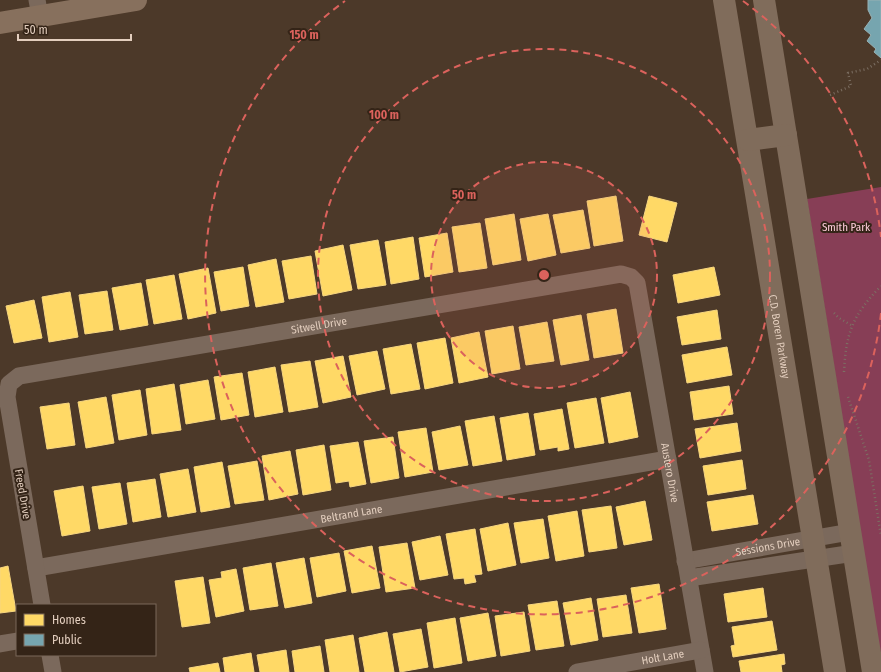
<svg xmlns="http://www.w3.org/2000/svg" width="881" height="672" viewBox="0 0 881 672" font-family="'Fira Sans Condensed',sans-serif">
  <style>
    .green { fill: #873e56 }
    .homes { fill: #ffd966; stroke: #f7d680 }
    .public { fill: #76a5af; stroke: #97b1b4 }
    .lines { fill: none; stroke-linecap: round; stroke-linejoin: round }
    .path { stroke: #7c6f63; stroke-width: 2.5; stroke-dasharray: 1 3; stroke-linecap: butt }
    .street { stroke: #7b695c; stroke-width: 17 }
    .secondary { stroke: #806c5b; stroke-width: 22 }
    .primary { stroke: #87705d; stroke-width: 22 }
    .ring { fill: none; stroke: #db625c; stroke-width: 2; stroke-dasharray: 7 5 }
    .labels { text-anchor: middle; stroke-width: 4; stroke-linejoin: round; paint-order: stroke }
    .park-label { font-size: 11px; fill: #fecddb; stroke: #342417 }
    .street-label { font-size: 11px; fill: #e3cebe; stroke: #342417 }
    .centre { fill: #db625c; stroke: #342417; stroke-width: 2 }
    .ring-label { font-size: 12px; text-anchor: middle; font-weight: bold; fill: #db625c; stroke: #342417; stroke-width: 4; stroke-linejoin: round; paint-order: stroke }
  </style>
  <rect width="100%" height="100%" fill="#4c3929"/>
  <polygon class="green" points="881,187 881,659 807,199"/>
  <g class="homes">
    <polygon points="616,196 623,241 594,246 587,201"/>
    <polygon points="649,196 677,203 667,242 639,235"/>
    <polygon points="583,210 590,248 561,253 553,215"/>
    <polygon points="514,214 521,260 493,265 485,219"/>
    <polygon points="548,214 556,255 528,261 520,219"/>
    <polygon points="480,223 487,268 459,272 452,227"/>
    <polygon points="447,233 453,272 425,277 419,238"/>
    <polygon points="413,237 419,279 391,284 385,242"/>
    <polygon points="378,240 386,285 358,289 350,245"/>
    <polygon points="343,245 352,290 323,296 315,251"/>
    <polygon points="311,256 317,294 289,299 282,261"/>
    <polygon points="276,259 284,302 256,307 248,265"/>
    <polygon points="243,267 249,306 221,311 214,272"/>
    <polygon points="714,267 720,295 678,303 673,275"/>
    <polygon points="208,268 216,313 188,319 179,274"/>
    <polygon points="174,275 182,319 154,324 146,280"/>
    <polygon points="141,283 148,325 120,330 112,288"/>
    <polygon points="107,291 113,330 85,334 79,295"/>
    <polygon points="70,292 78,337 49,342 42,297"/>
    <polygon points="34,300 42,338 14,343 6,306"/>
    <polygon points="616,309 623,353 594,358 587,314"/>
    <polygon points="717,310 721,339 682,345 677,317"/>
    <polygon points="581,315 589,360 561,365 553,320"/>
    <polygon points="547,322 554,361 526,365 519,327"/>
    <polygon points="513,326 520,369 492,374 485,331"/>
    <polygon points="479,332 488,377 459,383 451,338"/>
    <polygon points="445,338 453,383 425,389 417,343"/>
    <polygon points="411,344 420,389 391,394 383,349"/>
    <polygon points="727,347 732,375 687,383 682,355"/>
    <polygon points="377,351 385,389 357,395 349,356"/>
    <polygon points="343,356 351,397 323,403 315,361"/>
    <polygon points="310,361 318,407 289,412 281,365"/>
    <polygon points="275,367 283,412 255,417 248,372"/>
    <polygon points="242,373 249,415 221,420 214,377"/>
    <polygon points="208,380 215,419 186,424 180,385"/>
    <polygon points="174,384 181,430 152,434 146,389"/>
    <polygon points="729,386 733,414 694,420 690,392"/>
    <polygon points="140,390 147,435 119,440 112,395"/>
    <polygon points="630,392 638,437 609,443 601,398"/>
    <polygon points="106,397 114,443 86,448 78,402"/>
    <polygon points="596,398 604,443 575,448 567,403"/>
    <polygon points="69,403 75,445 47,449 40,407"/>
    <polygon points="562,409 569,449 558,451 558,447 540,450 534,414"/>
    <polygon points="528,413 535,455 507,460 500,418"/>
    <polygon points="494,416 502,461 473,466 465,421"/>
    <polygon points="737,423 741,451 700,458 695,429"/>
    <polygon points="460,426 468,465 439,470 432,432"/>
    <polygon points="426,428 433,472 405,477 398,432"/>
    <polygon points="393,437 399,478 371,483 364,441"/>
    <polygon points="358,442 366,484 350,487 349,481 336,483 330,446"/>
    <polygon points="324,445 331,490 303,495 296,450"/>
    <polygon points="290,451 298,494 269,500 262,456"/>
    <polygon points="742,460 746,489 708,495 703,466"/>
    <polygon points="257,461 264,500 235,504 228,466"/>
    <polygon points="222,462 230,507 201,512 194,467"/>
    <polygon points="188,469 196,512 168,517 160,474"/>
    <polygon points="155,479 161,517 133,522 127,483"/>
    <polygon points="120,483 127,524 99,529 92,487"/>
    <polygon points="83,486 90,531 62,536 54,491"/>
    <polygon points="753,495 758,524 712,531 707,502"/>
    <polygon points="645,501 652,540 624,545 616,507"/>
    <polygon points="611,506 617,548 589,552 582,510"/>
    <polygon points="577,511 584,556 556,561 548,516"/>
    <polygon points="543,519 549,558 521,563 514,523"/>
    <polygon points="508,523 516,565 488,571 480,529"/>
    <polygon points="475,529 482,574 474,575 476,582 465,584 464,578 454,579 446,534"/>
    <polygon points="440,536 448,575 420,580 412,542"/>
    <polygon points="407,543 415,588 386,592 379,547"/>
    <polygon points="372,546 380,588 352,593 344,551"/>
    <polygon points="339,553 346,591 317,597 310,558"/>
    <polygon points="304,558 312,603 285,608 276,563"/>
    <polygon points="271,563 278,606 250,610 243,568"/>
    <polygon points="8,566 16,611 0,613 0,568"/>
    <polygon points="236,569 244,611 216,617 209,580 222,578 221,572"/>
    <polygon points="203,577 210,623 182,627 175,581"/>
    <polygon points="659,584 666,629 639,633 631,588"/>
    <polygon points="763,588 767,617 728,622 724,594"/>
    <polygon points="626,595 632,633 603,637 597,599"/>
    <polygon points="591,598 598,640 571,645 563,603"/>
    <polygon points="557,601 564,646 536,650 528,605"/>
    <polygon points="524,612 530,651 501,656 495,616"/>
    <polygon points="488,613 496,656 468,661 460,618"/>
    <polygon points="455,618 462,663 434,668 427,623"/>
    <polygon points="772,621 777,650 733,657 731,646 735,645 732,627"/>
    <polygon points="421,629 428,667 400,672 393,634"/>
    <polygon points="387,632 394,672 365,672 359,638"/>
    <polygon points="353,635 359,672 330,672 325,640"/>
    <polygon points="320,646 324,672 295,672 292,651"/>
    <polygon points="286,650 289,672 260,672 257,655"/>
    <polygon points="251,653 254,672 225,672 223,658"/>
    <polygon points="784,654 785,664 781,665 782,672 741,672 739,661"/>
    <polygon points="218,663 220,672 190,672 189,668"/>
  </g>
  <polygon class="public" points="868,0 881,0 881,58 874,52 876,49 867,41 871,35 864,29 872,18 868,10"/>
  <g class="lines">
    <g class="path">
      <polyline points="830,95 851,86 848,73 867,69 881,60"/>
      <polyline points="834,313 839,318 851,325"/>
      <path d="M844,372C846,332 853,315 881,286"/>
      <polyline points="848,397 869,460 881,536"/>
    </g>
    <g class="street">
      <polyline points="37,0 40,16"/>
      <path id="s1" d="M685,561L850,532"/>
      <path id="s2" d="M36,568L668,459"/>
      <polyline points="689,578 854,553"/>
      <path id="s3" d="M42,605L7,397L9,384L19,376L621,274L631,277L637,283L705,672"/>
      <polyline points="0,644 17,641"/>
      <polyline points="50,655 53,672"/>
      <path id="s4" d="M577,672L701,650"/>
    </g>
    <g class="secondary">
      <path id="s5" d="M724,0L835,672"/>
      <polyline points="764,0 873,672"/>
      <polyline points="748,140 786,135"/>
    </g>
    <polyline class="primary" points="0,23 136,0"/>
  </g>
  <circle cx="544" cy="275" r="113" fill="#db625c" fill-opacity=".12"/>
  <g class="ring">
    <circle cx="544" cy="275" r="113"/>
    <circle cx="544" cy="275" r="226"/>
    <path d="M881 313A339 339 0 1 1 345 1M743 1A339 339 0 0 1 881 237"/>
  </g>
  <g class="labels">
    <g class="park-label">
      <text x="846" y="231">Smith Park</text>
    </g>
    <g class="street-label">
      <text dy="4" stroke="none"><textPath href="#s3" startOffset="541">Sitwell Drive</textPath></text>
      <text dy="4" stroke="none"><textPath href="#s5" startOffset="341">C.D. Boren Parkway</textPath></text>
      <text dy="4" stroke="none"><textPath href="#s3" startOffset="1059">Austero Drive</textPath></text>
      <text transform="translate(23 494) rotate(80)" y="4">Freed Drive</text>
      <text dy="4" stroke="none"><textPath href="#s2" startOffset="320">Beltrand Lane</textPath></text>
      <text dy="4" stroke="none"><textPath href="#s1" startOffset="84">Sessions Drive</textPath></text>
      <text dy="4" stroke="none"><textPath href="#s4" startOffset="87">Holt Lane</textPath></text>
    </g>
  </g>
  <circle cx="544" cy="275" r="6" class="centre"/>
  <g class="ring-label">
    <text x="304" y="39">150 m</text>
    <text x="384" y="119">100 m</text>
    <text x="464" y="199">50 m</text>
  </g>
  <rect x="16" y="604" width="140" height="52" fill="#342417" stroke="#7a685a"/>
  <rect x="24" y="614" width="20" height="12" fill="#ffd966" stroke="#7a685a"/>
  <text x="52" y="624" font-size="12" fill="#e3cebe">Homes</text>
  <rect x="24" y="634" width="20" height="12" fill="#76a5af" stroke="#7a685a"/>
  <text x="52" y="644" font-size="12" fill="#e3cebe">Public</text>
  <path d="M18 34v6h113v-6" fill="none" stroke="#e3cebe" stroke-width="2"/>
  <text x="24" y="34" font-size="12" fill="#e3cebe" stroke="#342417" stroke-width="3" paint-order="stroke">50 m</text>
</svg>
